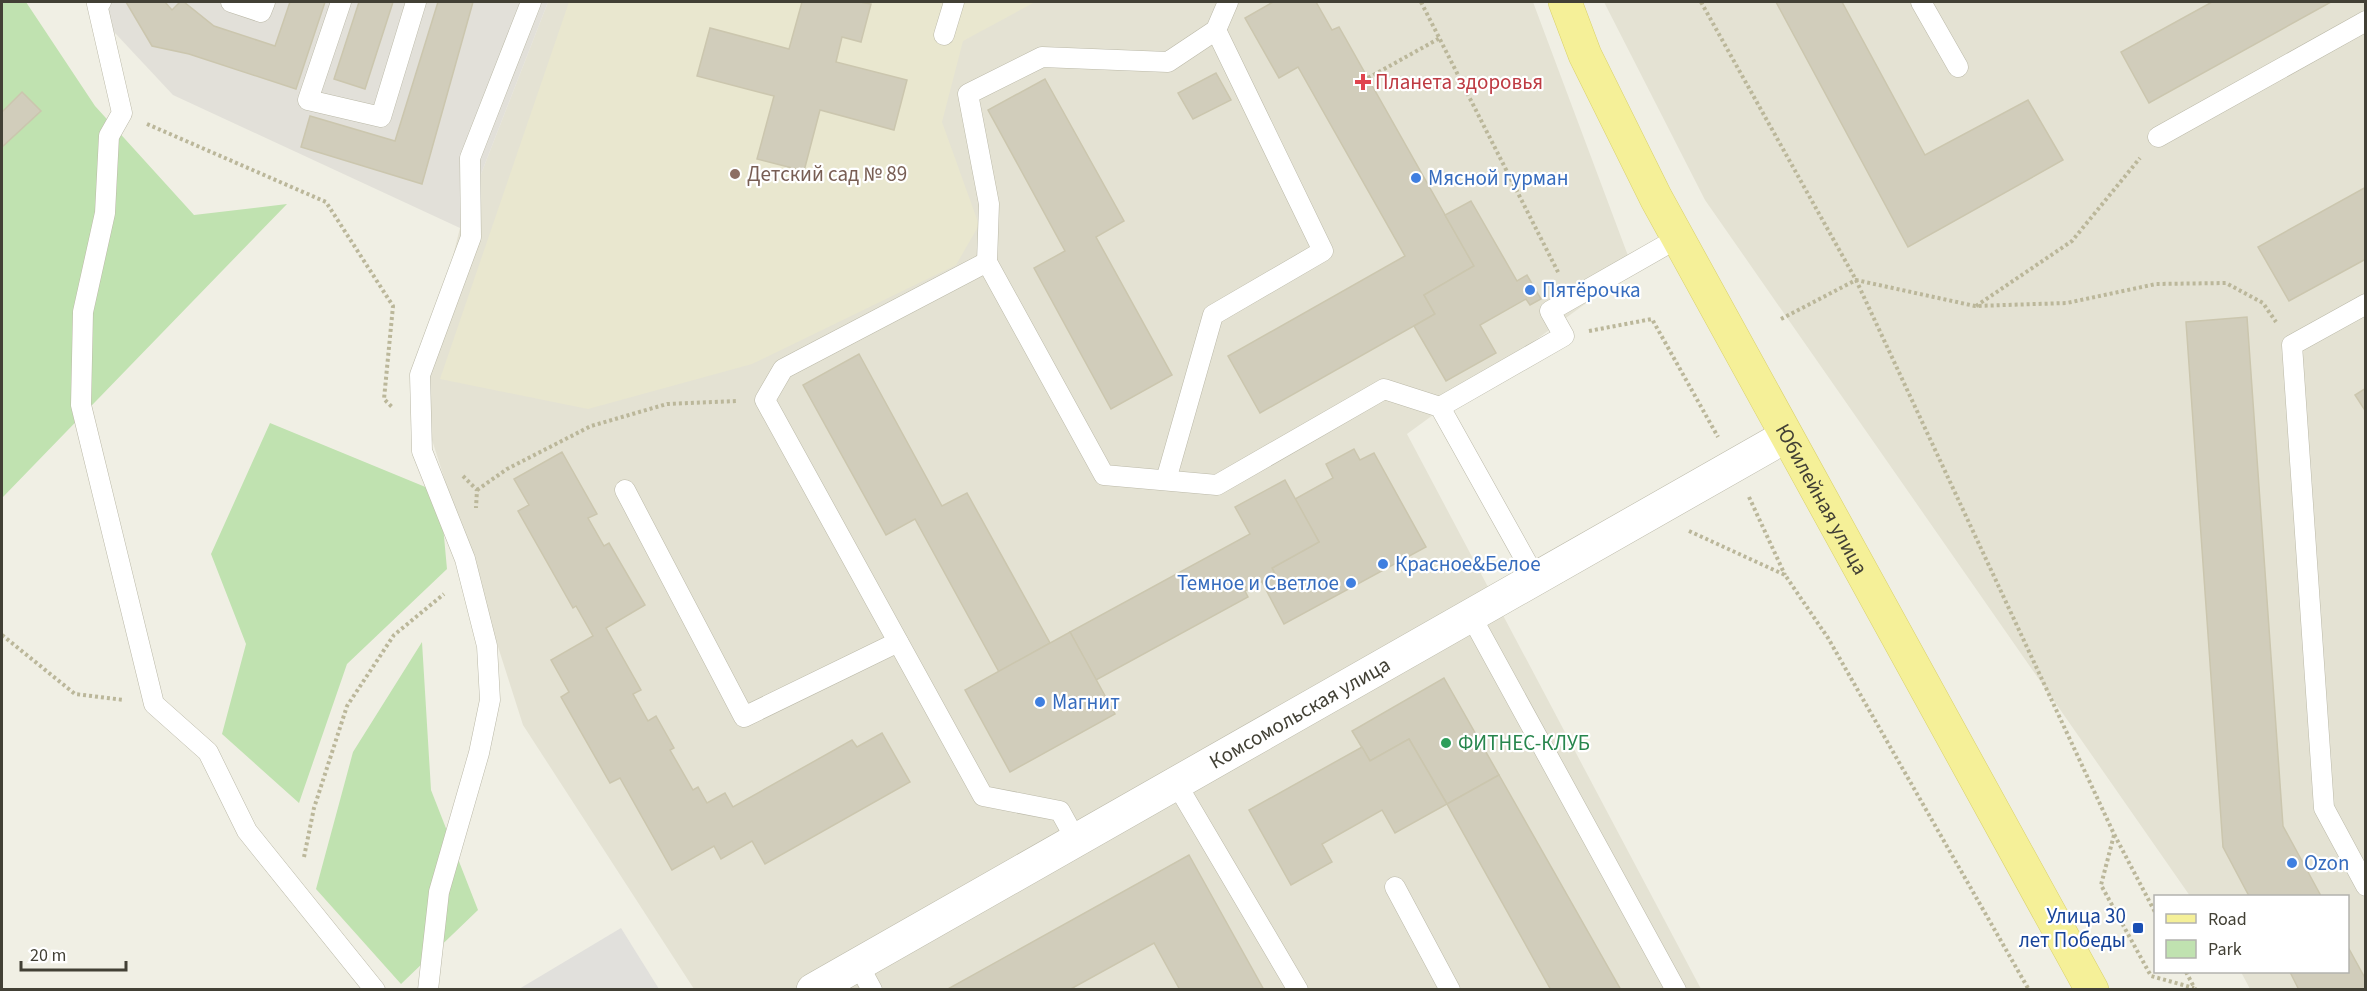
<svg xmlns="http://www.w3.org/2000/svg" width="2367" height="991" viewBox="0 0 2367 991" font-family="'Source Sans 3',sans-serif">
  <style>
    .residential { fill: #e4e2d3 }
    .industrial { fill: #e2e0d9 }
    .education { fill: #e9e7cf }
    .green { fill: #c0e2b0 }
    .parking { fill: #e1e0dc }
    .building { fill: #d1cdbb; stroke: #cbc6ae; stroke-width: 1.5 }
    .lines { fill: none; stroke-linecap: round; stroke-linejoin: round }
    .service-casing { stroke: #bbb9a8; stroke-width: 21 }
    .minor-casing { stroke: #bbb9a8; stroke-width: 34 }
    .primary-casing { stroke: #d9d16a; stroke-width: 34 }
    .path { stroke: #bbb79a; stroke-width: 4; stroke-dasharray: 3 3; stroke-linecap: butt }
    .service { stroke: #fff; stroke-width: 20 }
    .minor { stroke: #fff; stroke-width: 33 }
    .primary { stroke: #f5f098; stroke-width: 33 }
    .health-dot { fill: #e0444e; stroke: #fff; stroke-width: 2 }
    .education-dot { fill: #8d6e63; stroke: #fff; stroke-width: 2 }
    .shop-dot { fill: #3f7fe0; stroke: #fff; stroke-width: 2 }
    .leisure-dot { fill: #2e9e5b; stroke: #fff; stroke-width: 2 }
    .transit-dot { fill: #1a4fb4; stroke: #fff; stroke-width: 2 }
    .labels { text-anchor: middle; stroke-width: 4.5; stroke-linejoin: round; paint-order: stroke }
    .health-label { font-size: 21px; fill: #be3a42; stroke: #fff; text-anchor: start }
    .education-label { font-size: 21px; fill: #785e54; stroke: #fff; text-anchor: start }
    .shop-label { font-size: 21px; fill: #366cbe; stroke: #fff; text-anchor: start }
    .street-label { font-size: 21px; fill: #424035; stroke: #fff }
    .leisure-label { font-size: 21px; fill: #27864d; stroke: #fff; text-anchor: start }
    .transit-label { font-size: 21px; fill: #164399; stroke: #fff; text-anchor: end }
  </style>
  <rect width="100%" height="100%" fill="#f0efe4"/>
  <g class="residential">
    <polygon points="548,2 1533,2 1633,269 1407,434 1701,989 694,989 523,725 418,396 460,228"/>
    <polygon points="1604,2 2365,2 2365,989 2250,989 2241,972 2348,972 2348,896 2190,896 1705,200"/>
  </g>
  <polygon class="industrial" points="86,2 548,2 460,228 173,95"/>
  <polygon class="education" points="569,2 1035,2 963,41 942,122 979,225 956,265 752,364 588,409 440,379"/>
  <g class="green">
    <polygon points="2,2 26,2 95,106 194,215 287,204 2,498"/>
    <polygon points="270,423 440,493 447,569 347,664 299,803 222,734 246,644 211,554"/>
    <polygon points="422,642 431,790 478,910 401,984 316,889 353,752"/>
  </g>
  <polygon class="parking" points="621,928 659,989 519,989"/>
  <g class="building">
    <polygon points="126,2 165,2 172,10 180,2 184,2 214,26 275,46 290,2 325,2 296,89 189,54 152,46"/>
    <polygon points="359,2 393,2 365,89 334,79"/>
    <polygon points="438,2 473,2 422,184 301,147 310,116 395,141"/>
    <polygon points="802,2 860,2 871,4 861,42 842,37 836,62 907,80 894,130 820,110 804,171 757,159 774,96 697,76 710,28 789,49"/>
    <polygon points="1273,2 1316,2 1332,30 1339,27 1474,266 1424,295 1435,314 1260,413 1228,356 1405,256 1298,67 1279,78 1245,18"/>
    <polygon points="1776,2 1842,2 1925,155 2028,100 2063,160 1908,247"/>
    <polygon points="2212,2 2331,2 2149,103 2121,52"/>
    <polygon points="1216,73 1231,100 1193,119 1178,93"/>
    <polygon points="1045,79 1124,221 1096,237 1172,375 1111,409 1034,268 1065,251 988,110"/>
    <polygon points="22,92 41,111 2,147 2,112"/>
    <polygon points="2366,187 2366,259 2289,301 2258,247"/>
    <polygon points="1471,201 1517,281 1527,275 1541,299 1530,305 1526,299 1480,325 1496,353 1446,381 1414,326 1435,314 1424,295 1474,266 1445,215"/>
    <polygon points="2247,317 2283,826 2321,896 2249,896 2223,847 2186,322"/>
    <polygon points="859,354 942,506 967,493 1050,643 999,672 915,519 886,535 803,385"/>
    <polygon points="2366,388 2366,412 2355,395"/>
    <polygon points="1354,449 1360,460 1374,453 1426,547 1284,624 1262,582 1275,574 1272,568 1319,542 1295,499 1333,478 1326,464"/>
    <polygon points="562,452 597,514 588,518 604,546 609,543 645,605 606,628 641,690 633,694 648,721 656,716 674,748 670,750 693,790 698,787 707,803 725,793 733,807 852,740 857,747 882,733 910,782 765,864 752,841 721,859 714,846 672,870 620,778 610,783 561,697 569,692 551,660 593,636 576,606 573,608 518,511 529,505 514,479"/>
    <polygon points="1285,480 1319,542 1272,568 1275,574 1245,591 1248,597 1096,680 1070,632 1250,534 1235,507"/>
    <polygon points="1070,632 1115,714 1010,772 965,690"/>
    <polygon points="1444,678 1499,775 1447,804 1409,739 1370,761 1352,731"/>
    <polygon points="1409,739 1447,804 1395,833 1382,810 1322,844 1332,862 1291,885 1249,810 1362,747 1370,761"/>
    <polygon points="1499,775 1621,990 1551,990 1447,804"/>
    <polygon points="1189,855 1264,990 1180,990 1154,943 1069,990 946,990"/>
    <polygon points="2348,947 2366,980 2366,990 2299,990 2290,972 2348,972"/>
  </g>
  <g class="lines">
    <g class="service-casing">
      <g id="service">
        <polyline points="101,2 97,4 122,113 109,136 105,213 83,312 81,405 154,704 208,752 247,831 375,990"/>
        <polyline points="231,2 261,12 265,2"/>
        <polyline points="341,2 308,100 381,117 416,2"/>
        <polyline points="1228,2 1216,30 1168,62 1042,57 968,94 989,204 987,262 1104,475 1217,485 1384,389 1440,407 1536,579"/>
        <polyline points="1921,2 1958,67"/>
        <polyline points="944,35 954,2"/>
        <polyline points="2158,137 2366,21"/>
        <polyline points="987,262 783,369 765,400 983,796 1060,811 1076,840"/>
        <polyline points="2366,304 2292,345 2324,808 2366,886"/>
        <polyline points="1440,407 1564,336 1550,311 1678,238"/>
        <polyline points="1166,480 1213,315 1323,251 1216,30"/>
        <polyline points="625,490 744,717 898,642"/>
        <polyline points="1471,616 1676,990"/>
        <polyline points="1176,783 1298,990"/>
        <polyline points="1395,887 1450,990"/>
        <polyline points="858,964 872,990"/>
        <polyline points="428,990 439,892 479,753 490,700 487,646 465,559 422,451 420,375 471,237 470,158 531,2"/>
      </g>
    </g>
    <g class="minor-casing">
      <g id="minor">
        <path id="s1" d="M813,990L1786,436"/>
      </g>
    </g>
    <g class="primary-casing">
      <g id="primary">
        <path id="s2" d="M1565,2L1585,55L1656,198L2092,990"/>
      </g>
    </g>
    <g class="path">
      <polyline points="1421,2 1559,274"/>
      <polyline points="1701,2 1856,280 2114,834 2156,914"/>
      <polyline points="1368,78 1440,38"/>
      <polyline points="147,124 326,202 393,306 384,399 393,408"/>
      <polyline points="1976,306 2072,241 2140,158"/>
      <polyline points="1781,319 1856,280 1975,306 2067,303 2156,284 2226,283 2263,303 2276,322"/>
      <polyline points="1589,331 1652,319 1718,437"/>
      <polyline points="463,476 477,490 476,508"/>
      <polyline points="477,490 507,469 591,426 667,404 738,401"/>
      <polyline points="1749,497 1785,575"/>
      <polyline points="1689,531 1785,575 1828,638 2029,990"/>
      <polyline points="2,635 75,694 124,700"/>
      <polyline points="2114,835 2101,885 2151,976 2194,988"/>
      <polyline points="304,857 314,808 347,706 394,635 444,594"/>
      <polyline points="2186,972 2195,989"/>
    </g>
    <use href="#service" class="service"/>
    <use href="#minor" class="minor"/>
    <use href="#primary" class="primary"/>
  </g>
  <path class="health-dot" d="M1360 73h6v6h6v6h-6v6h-6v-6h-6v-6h6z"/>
  <circle class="education-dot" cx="735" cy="174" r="6"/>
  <g class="shop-dot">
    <circle cx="1416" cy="178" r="6"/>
    <circle cx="1530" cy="290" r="6"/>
    <circle cx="1383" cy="564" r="6"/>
    <circle cx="1351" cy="583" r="6"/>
    <circle cx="1040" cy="702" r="6"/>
    <circle cx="2292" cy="863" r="6"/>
  </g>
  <circle class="leisure-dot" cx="1446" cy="743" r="6"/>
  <rect class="transit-dot" x="2132" y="922" width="12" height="12" rx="3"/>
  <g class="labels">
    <g class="health-label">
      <text x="1375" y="89">Планета здоровья</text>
    </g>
    <g class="education-label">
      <text x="747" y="181">Детский сад № 89</text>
    </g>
    <g class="shop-label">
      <text x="1428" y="185">Мясной гурман</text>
      <text x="1542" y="297">Пятёрочка</text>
      <text x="1395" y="571">Красное&amp;Белое</text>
      <text x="1339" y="590" text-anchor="end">Темное и Светлое</text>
      <text x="1052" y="709">Магнит</text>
      <text x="2304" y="870">Ozon</text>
    </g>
    <g class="street-label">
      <text dy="7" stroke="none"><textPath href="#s2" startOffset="560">Юбилейная улица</textPath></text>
      <text dy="7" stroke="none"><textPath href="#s1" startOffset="560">Комсомольская улица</textPath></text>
    </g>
    <g class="leisure-label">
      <text x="1458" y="750">ФИТНЕС-КЛУБ</text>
    </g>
    <g class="transit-label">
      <text x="2126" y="923">Улица 30<tspan x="2126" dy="24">лет Победы</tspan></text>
    </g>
  </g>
  <rect width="2367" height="991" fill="none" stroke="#424035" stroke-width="6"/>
  <rect x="2154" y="895" width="195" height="78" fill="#ffffff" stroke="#b3b3ae" stroke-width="1.5"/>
  <rect x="2166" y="914" width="30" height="9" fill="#f5f098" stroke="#b3b3ae" stroke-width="1.5"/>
  <text x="2208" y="925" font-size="18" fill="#424035">Road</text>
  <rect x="2166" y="940" width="30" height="18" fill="#c0e2b0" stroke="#b3b3ae" stroke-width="1.5"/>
  <text x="2208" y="955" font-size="18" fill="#424035">Park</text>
  <path d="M21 961v9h105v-9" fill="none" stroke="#424035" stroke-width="3"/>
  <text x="30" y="961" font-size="18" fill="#424035" stroke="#ffffff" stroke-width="4.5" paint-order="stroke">20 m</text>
</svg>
